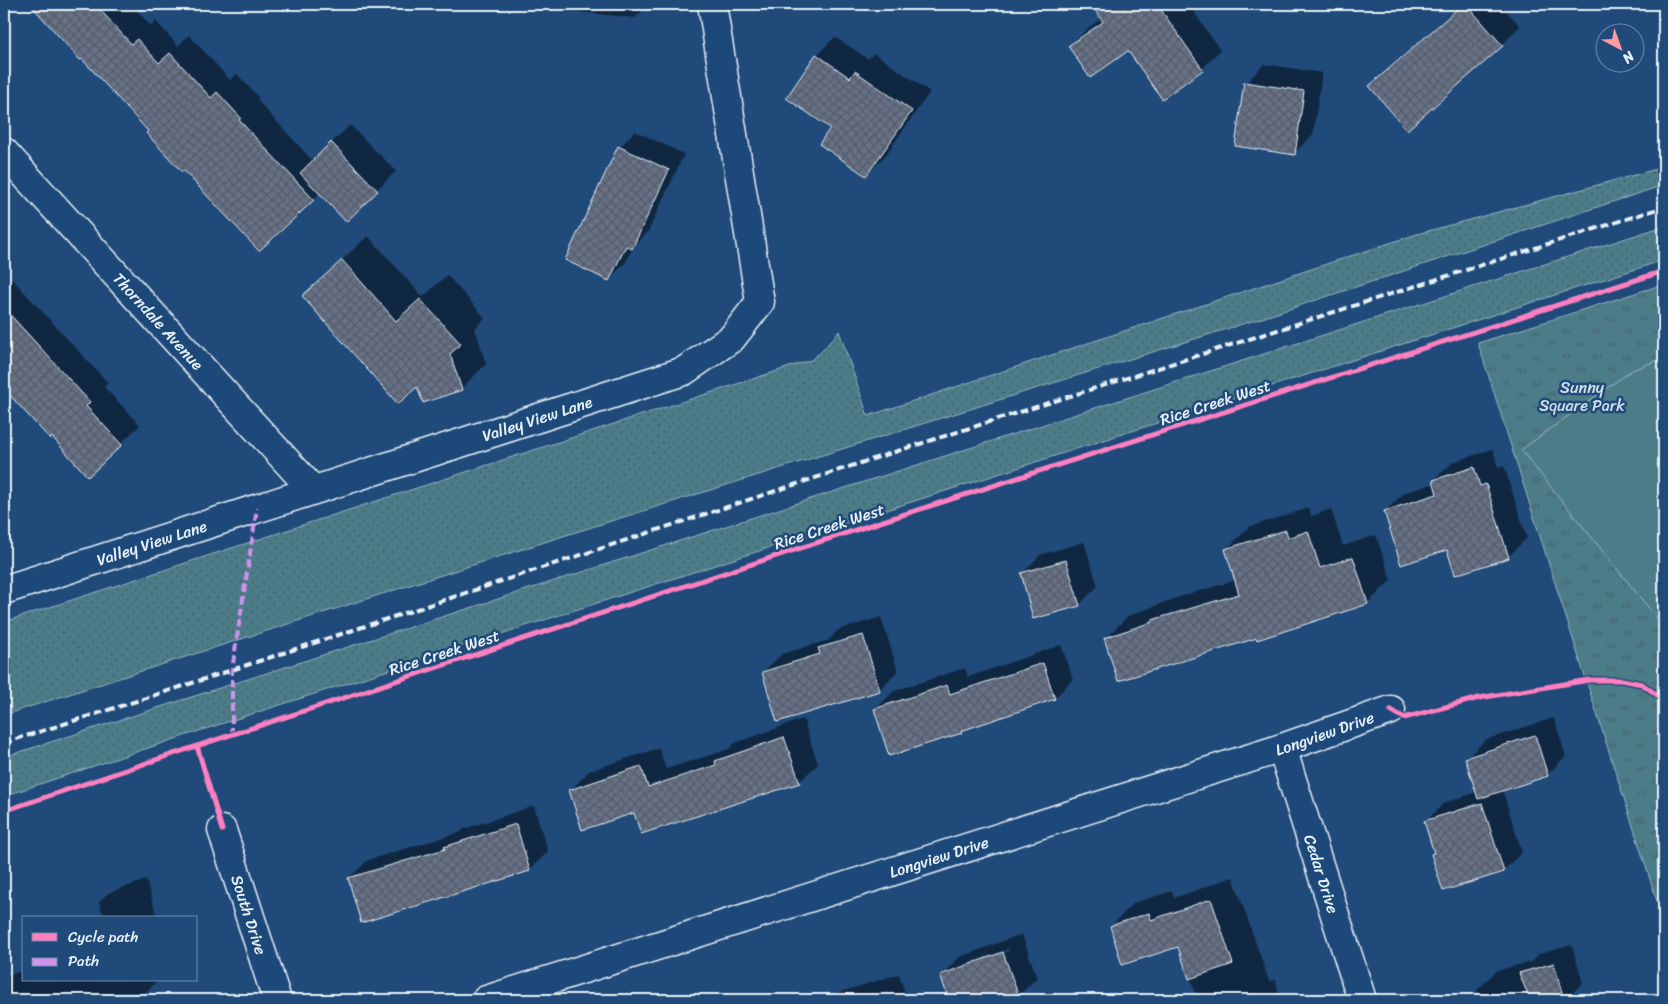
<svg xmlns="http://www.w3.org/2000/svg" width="1668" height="1004" viewBox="0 0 1668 1004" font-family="Sriracha,sans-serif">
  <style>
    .grass { fill: url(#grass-dots); stroke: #9ab6c0 }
    .park { fill: url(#park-tufts); stroke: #9ab6c0 }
    .pitch { fill: #4b7c88; stroke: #9ab6c0 }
    .shadow { fill: #0007; fill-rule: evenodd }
    .building { fill: url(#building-cross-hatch); stroke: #e8f1f8 }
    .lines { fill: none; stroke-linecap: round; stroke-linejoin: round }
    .minor-casing { stroke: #e8f1f8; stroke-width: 31 }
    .minor { stroke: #1f4a7a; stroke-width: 28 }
    .rail { stroke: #e8f1f8; stroke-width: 4; stroke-dasharray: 8 4; stroke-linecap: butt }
    .quiet { stroke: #d193ec; stroke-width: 4; stroke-dasharray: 8 4; stroke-linecap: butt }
    .cycleway-casing { stroke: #1f4a7a; stroke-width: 8 }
    .cycleway { stroke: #ff80c0; stroke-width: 5 }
    .labels { text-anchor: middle; stroke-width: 5; stroke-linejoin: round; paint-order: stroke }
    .street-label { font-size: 16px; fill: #e8f1f8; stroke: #1f4a7a }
    .park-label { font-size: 16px; fill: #d0dfe7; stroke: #1f4a7a }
  </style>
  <defs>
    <pattern id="grass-dots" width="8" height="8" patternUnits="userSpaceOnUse" patternTransform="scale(1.25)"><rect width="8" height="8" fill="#4b7c88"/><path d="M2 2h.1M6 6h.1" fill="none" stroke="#486269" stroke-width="1.8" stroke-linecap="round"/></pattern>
    <pattern id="park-tufts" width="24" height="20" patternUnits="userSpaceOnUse" patternTransform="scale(1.25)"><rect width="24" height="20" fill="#4b7c88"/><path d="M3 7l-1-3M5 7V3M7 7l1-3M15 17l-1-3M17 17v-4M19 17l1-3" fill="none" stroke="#486269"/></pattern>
    <pattern id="building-cross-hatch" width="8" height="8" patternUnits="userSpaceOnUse" patternTransform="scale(1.25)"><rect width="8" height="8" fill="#667086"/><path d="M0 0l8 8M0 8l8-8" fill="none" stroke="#565c68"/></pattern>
  </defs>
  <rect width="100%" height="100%" fill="#1f4a7a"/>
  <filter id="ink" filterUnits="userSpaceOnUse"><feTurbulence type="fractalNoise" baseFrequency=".02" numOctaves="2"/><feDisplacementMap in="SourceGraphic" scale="10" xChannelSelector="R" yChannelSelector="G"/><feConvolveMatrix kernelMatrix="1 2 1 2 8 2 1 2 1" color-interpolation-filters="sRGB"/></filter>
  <g filter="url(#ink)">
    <g class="grass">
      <polygon points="1664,167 1664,185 1265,317 576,532 4,715 4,622 811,360 822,351 839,331 868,416 1417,234"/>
      <polygon points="1664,226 1664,260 196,732 4,796 4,757"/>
    </g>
    <polygon class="park" points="1664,284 1664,923 1478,343"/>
    <polygon class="pitch" points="1664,358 1664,627 1521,450 1632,370"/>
    <g class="shadow">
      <polygon points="31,4 131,4 151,26 156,21 178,46 189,35 230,80 237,74 259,98 257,100 313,161 350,125 396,171 346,220 320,193 259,249 82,57 80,58"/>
      <polygon points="506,4 649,4 635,18"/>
      <polygon points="1101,4 1192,4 1190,6 1220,50 1202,69 1129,50 1070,46 1088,28 1102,18 1096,9"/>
      <polygon points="1462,4 1500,4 1520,26 1502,45 1370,86 1389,68"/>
      <polygon points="835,37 868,59 874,53 930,92 885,156 866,174 832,128 817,55"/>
      <polygon points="1264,64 1322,73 1313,135 1294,153 1246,83"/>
      <polygon points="635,131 684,154 648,232 633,247 625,263 609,279 620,147"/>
      <polygon points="368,236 423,297 447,275 485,318 475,328 486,364 461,389 418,385 303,296"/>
      <polygon points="4,270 108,383 104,387 140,425 88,475 52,435 50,438 4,387"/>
      <polygon points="1493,449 1498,468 1504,466 1527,538 1508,557 1448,548 1385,511 1404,493 1435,483 1434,480 1453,462"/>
      <polygon points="1309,508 1311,516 1331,509 1343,546 1376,535 1391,580 1368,603 1258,638 1258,637 1105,639 1128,616 1176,598 1236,580 1226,550 1249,527"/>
      <polygon points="1084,542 1098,586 1079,605 1022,574 1040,555"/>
      <polygon points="881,617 898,671 879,690 763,672 782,654 829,640 838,630"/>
      <polygon points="1061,645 1073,679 1055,698 964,729 961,732 876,709 894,691 965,668 968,677"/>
      <polygon points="1554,718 1566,756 1548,774 1502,789 1522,852 1504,870 1443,889 1432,854 1435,851 1425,822 1444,803 1477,792 1466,759 1485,740"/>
      <polygon points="803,719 818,764 799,782 635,811 571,790 589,771 659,748 666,769 729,749 735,743"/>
      <polygon points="534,806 548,852 529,870 349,878 368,860 461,832 464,829"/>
      <polygon points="1233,877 1269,981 1276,980 1280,1000 1189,1000 1196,994 1179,946 1111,926 1134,903 1172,891 1174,898"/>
      <polygon points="146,880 156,913 152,918 104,918 99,902 108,893"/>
      <path d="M1022,934L1037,978L1018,996L1006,1000H950L941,975L960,957ZM1009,949V951L962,968V966Z"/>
      <polygon points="1572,945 1583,983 1565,1000 1480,1000 1477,990 1496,971 1533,961 1539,954"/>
      <polygon points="24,970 24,980 158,980 146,992 120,1000 4,1000 4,977"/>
      <polygon points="899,974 907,1000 821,1000 824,997"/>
    </g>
    <g class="building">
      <polygon points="30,4 95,4 131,44 137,39 159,63 170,53 211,98 217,92 241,118 239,120 314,200 259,251 184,171 182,172 146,133 148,131 82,59 80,60"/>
      <polygon points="1091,4 1157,4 1203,70 1162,99 1128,51 1090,78 1068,46 1103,22"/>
      <polygon points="1463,4 1466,4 1503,46 1407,130 1369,86"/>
      <polygon points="816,54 850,78 855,71 912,111 866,176 819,144 830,128 786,98"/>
      <polygon points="1244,82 1304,91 1295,155 1235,146"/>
      <polygon points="331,142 378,191 346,222 300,173"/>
      <polygon points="618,146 669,170 632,249 626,246 609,281 565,260"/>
      <polygon points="342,260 396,321 420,299 461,344 450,354 462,390 423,403 417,387 398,404 302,296"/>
      <polygon points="4,308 90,402 86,406 122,445 88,477 52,437 50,439 4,389"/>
      <polygon points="1474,467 1480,486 1486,484 1509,558 1455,575 1447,550 1401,565 1384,511 1437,494 1433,480"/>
      <polygon points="1286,530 1288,538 1308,531 1320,568 1353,557 1368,604 1257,640 1257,638 1118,681 1104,638 1152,622 1152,620 1239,594 1225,549"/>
      <polygon points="1066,560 1080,606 1033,619 1021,573"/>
      <polygon points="863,635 880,691 777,722 762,672 820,654 818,648"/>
      <polygon points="1043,663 1055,699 961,731 962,733 889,756 874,709 947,685 950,694"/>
      <polygon points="1535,735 1548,776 1478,799 1465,758"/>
      <polygon points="784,737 800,783 641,834 634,813 582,830 569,790 641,766 648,787 716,765 715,761"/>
      <polygon points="1482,803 1504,872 1443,891 1431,854 1434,853 1424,821"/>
      <polygon points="516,824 530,871 361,923 348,878 445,849 444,847"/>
      <polygon points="1211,899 1233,964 1189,979 1178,947 1122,965 1110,926 1149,913 1151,920"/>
      <polygon points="1003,952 1020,1000 949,1000 940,975"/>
      <polygon points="1554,963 1564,1000 1530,1000 1519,973"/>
    </g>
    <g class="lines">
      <g class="minor-casing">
        <g id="minor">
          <path id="s1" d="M4,152L313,490"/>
          <path id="s2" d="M4,590L684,371L732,338L760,302L712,4"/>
          <path id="s3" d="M1282,748L1362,1000"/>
          <path id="s4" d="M222,830L277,1000"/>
          <path id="s5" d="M486,1000L1282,748L1391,710"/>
        </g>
      </g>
      <use href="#minor" class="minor"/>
      <polyline class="rail" points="4,743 165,692 882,456 1664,207"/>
      <polyline class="quiet" points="232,735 232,670 257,508"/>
      <g class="cycleway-casing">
        <g id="cycleway">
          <polyline points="1391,710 1404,718 1479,698 1589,680 1622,680 1642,684 1664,700"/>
          <polyline points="197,746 222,830"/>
          <polyline points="4,811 197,746 880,522 1664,271"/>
        </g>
      </g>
      <use href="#cycleway" class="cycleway"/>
    </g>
  </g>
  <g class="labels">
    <g class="street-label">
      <text dy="6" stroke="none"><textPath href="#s1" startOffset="229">Thorndale Avenue</textPath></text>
      <text transform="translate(1215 402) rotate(-18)" y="6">Rice Creek West</text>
      <text dy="6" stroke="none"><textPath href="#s2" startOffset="560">Valley View Lane</textPath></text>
      <text transform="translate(829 526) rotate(-18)" y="6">Rice Creek West</text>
      <text dy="6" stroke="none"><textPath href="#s2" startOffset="155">Valley View Lane</textPath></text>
      <text transform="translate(444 652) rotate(-18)" y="6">Rice Creek West</text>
      <text dy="6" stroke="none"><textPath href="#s5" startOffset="880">Longview Drive</textPath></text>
      <text dy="6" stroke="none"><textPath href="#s5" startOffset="475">Longview Drive</textPath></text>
      <text dy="6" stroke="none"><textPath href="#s3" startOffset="132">Cedar Drive</textPath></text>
      <text dy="6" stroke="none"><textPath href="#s4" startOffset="89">South Drive</textPath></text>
    </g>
    <g class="park-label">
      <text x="1582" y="393">Sunny<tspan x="1582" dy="18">Square Park</tspan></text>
    </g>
  </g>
  <rect width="1668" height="1004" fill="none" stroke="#1f4a7a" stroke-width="20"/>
  <rect x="10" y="10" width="1648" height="984" fill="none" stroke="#e8f1f8" stroke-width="2" filter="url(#ink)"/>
  <rect x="22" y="916" width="175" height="65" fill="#1f4a7a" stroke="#6f8dac"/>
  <rect x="32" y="933" width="25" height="8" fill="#ff80c0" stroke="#6f8dac"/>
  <text x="68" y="942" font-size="15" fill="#e8f1f8">Cycle path</text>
  <rect x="32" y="958" width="25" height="8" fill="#d193ec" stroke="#6f8dac"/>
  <text x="68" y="966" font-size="15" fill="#e8f1f8">Path</text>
  <g transform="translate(1620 48) rotate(139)"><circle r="24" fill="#1f4a7a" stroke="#6f8dac"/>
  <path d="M0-4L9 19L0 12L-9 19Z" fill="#ff9aa2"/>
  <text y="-8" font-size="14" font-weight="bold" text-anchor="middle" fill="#e8f1f8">N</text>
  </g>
</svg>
